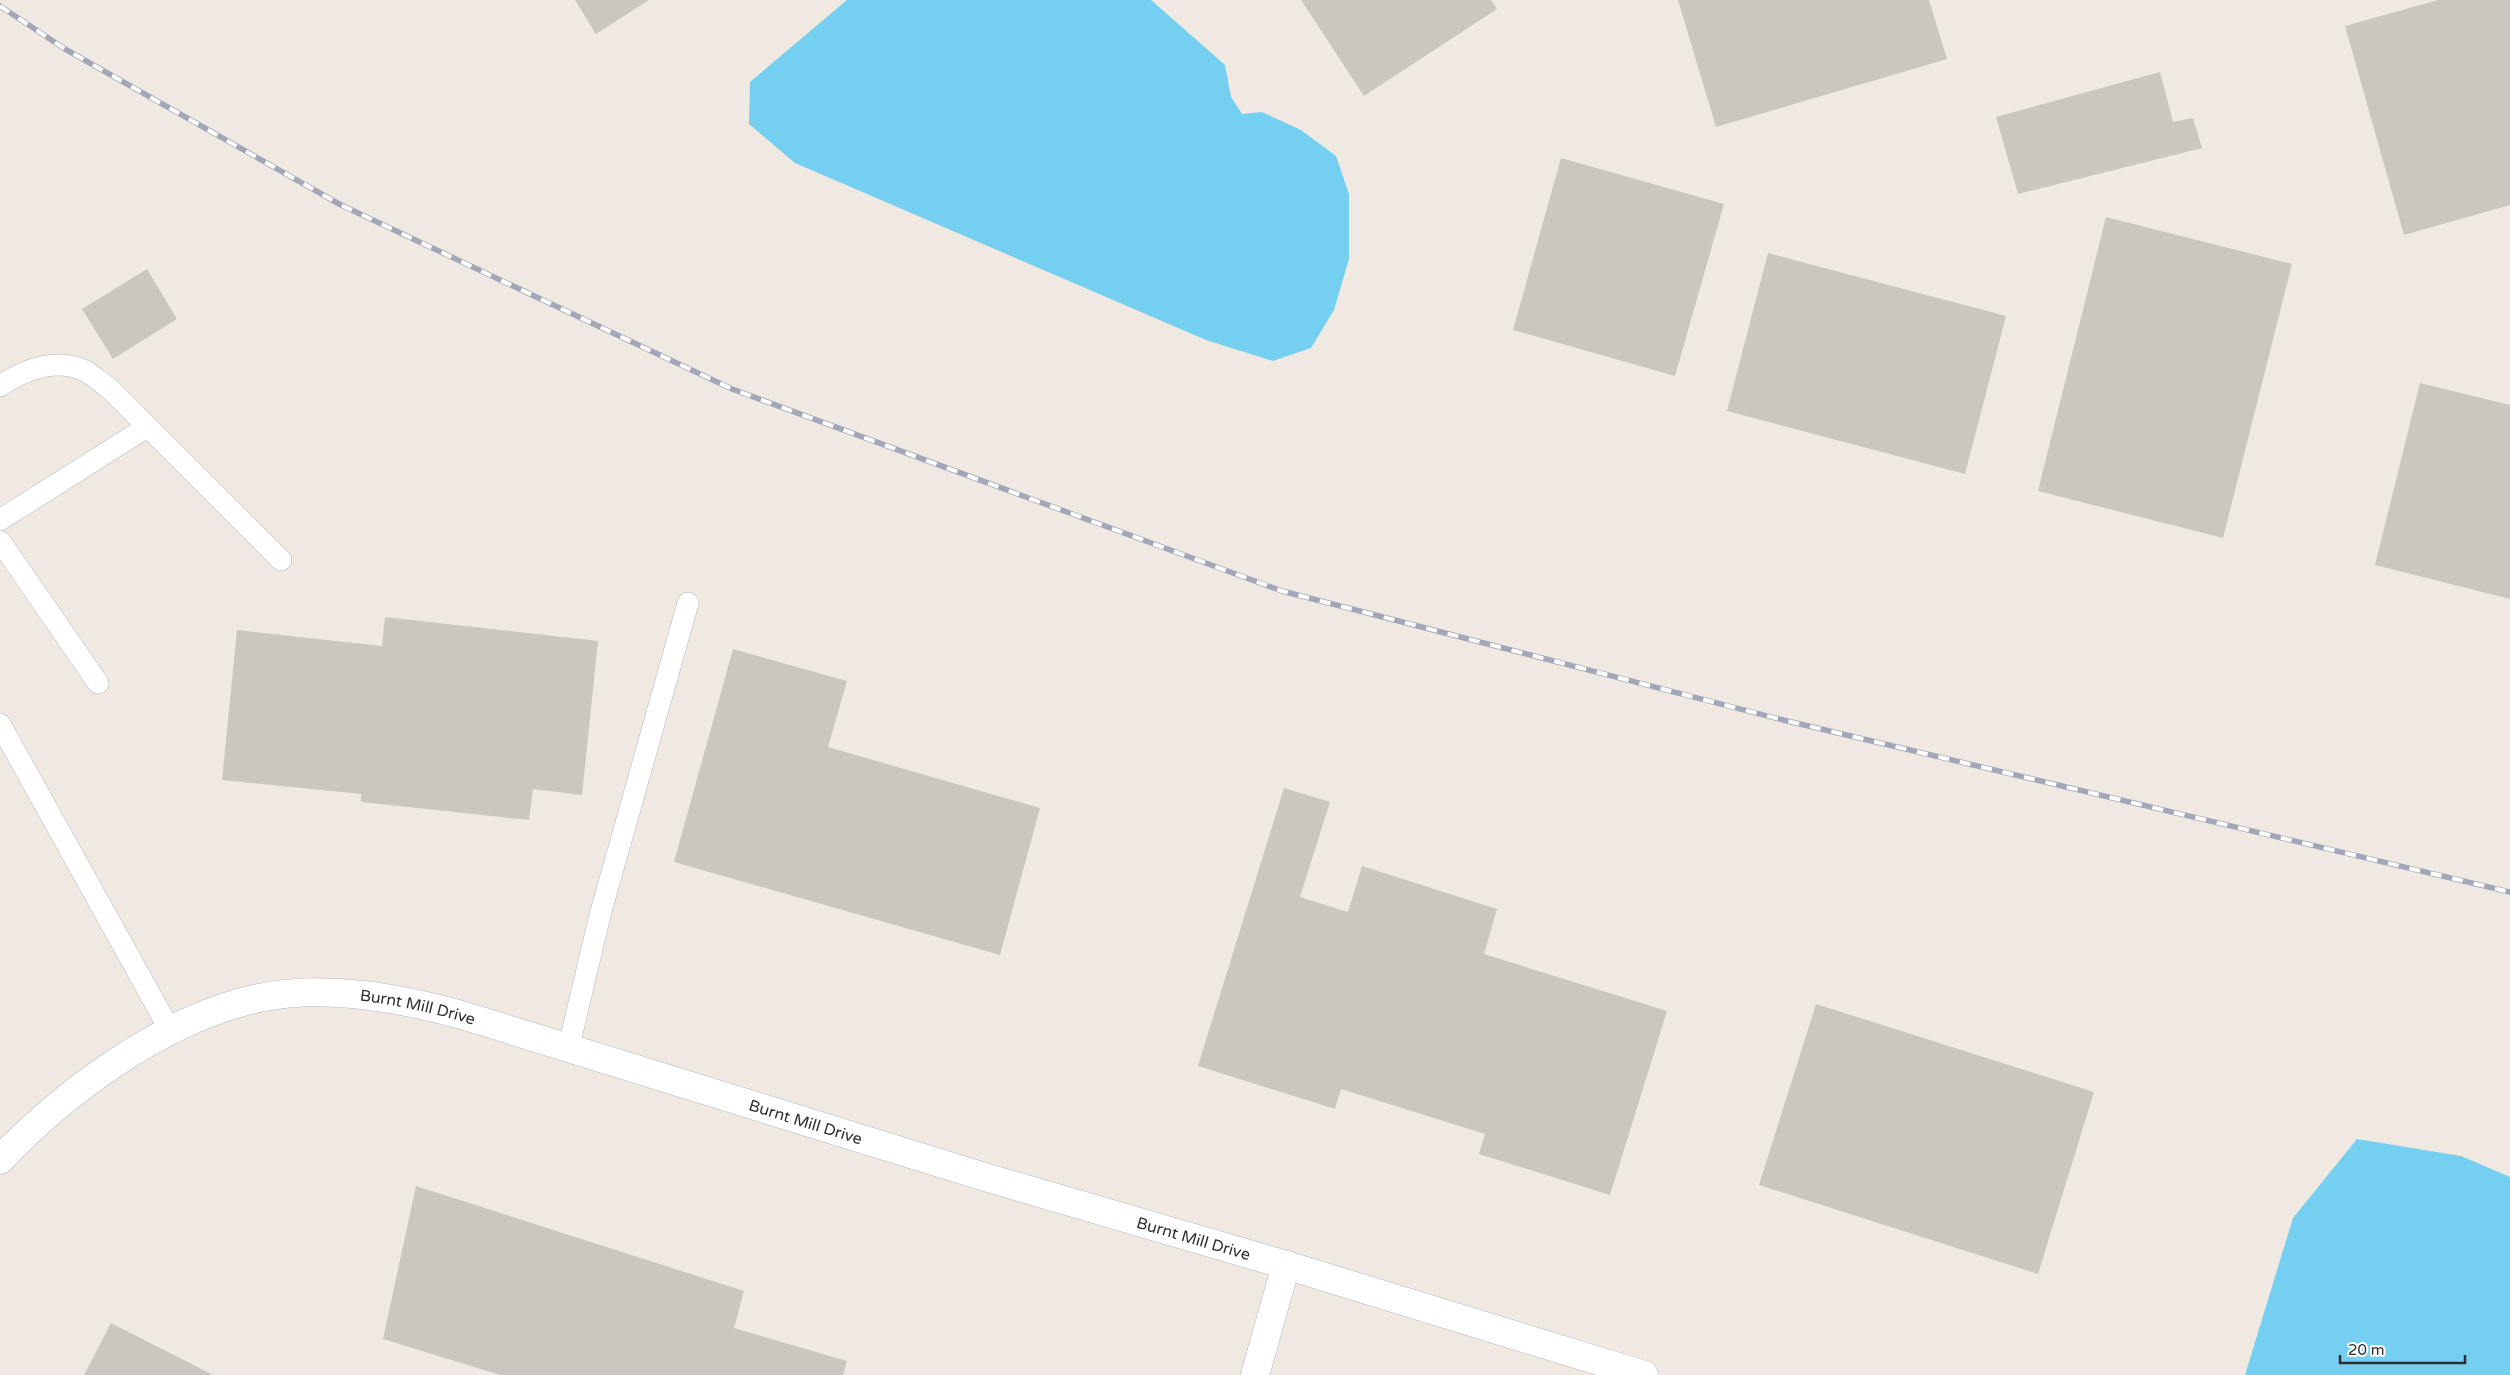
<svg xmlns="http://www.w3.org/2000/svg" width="2510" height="1375" viewBox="0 0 2510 1375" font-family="'Varela Round',sans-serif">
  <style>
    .water { fill: #75cff0 }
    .building { fill: #cbc7bf }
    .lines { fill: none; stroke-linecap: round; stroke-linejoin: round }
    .service-casing { stroke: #b4b7c1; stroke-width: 22 }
    .minor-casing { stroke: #b4b7c1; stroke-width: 29 }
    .tertiary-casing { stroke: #b4b7c1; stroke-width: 29 }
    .service { stroke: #fff; stroke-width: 21 }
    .minor { stroke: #fff; stroke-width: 28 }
    .tertiary { stroke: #fff; stroke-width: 28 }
    .rail-casing { stroke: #a3a6b8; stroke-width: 5.5 }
    .rail { stroke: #fff; stroke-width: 4; stroke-dasharray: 11; stroke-linecap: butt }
    .labels { text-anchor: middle; stroke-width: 4.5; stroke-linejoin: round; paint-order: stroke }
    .street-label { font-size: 16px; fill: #2e2e2e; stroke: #fff }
  </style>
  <rect width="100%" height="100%" fill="#efe9e1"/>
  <g class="water">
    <polygon points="847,0 1151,0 1225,65 1231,97 1242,114 1262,112 1301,130 1336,156 1349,194 1349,259 1334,310 1311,348 1273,361 1206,340 795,163 749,124 750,82"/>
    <polygon points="2357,1139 2461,1156 2510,1177 2510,1375 2245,1375 2293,1218"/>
  </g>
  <g class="building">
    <polygon points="575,0 649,0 596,34"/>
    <polygon points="1301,0 1491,0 1497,9 1364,96"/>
    <polygon points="1678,0 1929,0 1947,59 1716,127"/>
    <polygon points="2438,0 2510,0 2510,205 2404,235 2345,26"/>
    <polygon points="2160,72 2173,122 2193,118 2202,148 2018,194 1996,117"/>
    <polygon points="1561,158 1724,204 1675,376 1513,330"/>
    <polygon points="2106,217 2292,264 2223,538 2038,491"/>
    <polygon points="1768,253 2006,316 1965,474 1727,411"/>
    <polygon points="147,269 177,319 113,359 82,309"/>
    <polygon points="2420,383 2510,405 2510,599 2375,565"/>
    <polygon points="385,617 598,641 582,795 533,789 529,820 361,802 361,794 222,780 237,630 382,646"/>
    <polygon points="733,649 847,681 828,747 1040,808 1000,955 674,862"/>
    <polygon points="1284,788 1330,802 1300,897 1348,912 1362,866 1497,909 1484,954 1667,1011 1610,1195 1479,1154 1485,1134 1341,1089 1335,1109 1198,1066"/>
    <polygon points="1816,1004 2094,1092 2038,1274 1759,1185"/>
    <polygon points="416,1186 744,1291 734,1328 847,1361 843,1375 500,1375 383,1339"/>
    <polygon points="111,1323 213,1375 84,1375"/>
  </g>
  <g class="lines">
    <g class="service-casing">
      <g id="service">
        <path d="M0,386C24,370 54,358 83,370C92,374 101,383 109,388L281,560"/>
        <polyline points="0,520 147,427"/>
        <polyline points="0,541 98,683"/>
        <polyline points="0,724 171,1032"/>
        <polyline points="568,1050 600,915 688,603"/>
      </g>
    </g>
    <g class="minor-casing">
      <polyline id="minor" points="1255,1375 1286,1265"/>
    </g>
    <g class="tertiary-casing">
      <g id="tertiary">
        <path id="s1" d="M0,1160C65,1091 165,1018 259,998C327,984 400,998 465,1016L988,1178L1286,1265L1644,1375"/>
      </g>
    </g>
    <use href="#service" class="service"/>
    <use href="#minor" class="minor"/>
    <use href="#tertiary" class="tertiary"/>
    <g class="rail-casing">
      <polyline id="rail" points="0,6 65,49 341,205 732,389 1282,591 1783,720 2510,892"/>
    </g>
    <use href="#rail" class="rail"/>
  </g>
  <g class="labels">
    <g class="street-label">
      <text dy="6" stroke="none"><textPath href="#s1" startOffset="470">Burnt Mill Drive</textPath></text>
      <text dy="6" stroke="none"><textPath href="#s1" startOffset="875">Burnt Mill Drive</textPath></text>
      <text dy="6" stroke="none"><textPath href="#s1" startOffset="1280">Burnt Mill Drive</textPath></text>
    </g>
  </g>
  <path d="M2340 1355v8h125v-8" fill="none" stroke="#2e2e2e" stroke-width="2.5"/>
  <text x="2348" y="1355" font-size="15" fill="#2e2e2e" stroke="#ffffff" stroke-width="4" paint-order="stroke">20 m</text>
</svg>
